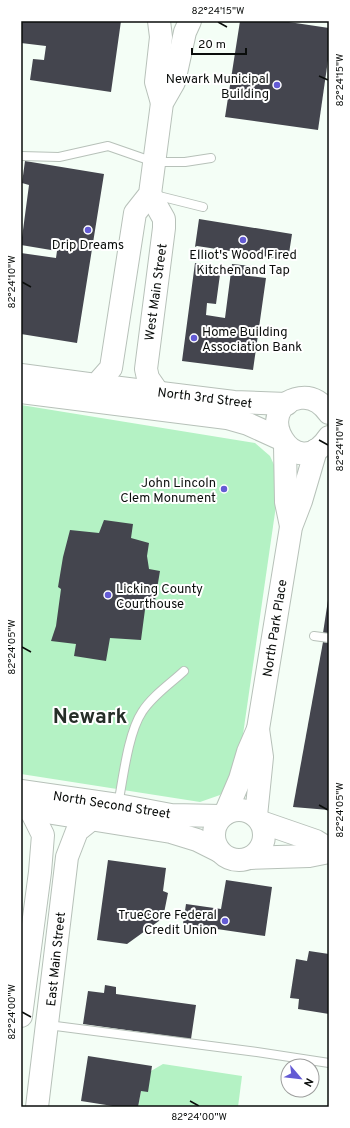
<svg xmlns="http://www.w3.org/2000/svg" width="350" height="1128" viewBox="0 0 350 1128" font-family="Overpass,sans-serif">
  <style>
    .green { fill: #b4f2c4 }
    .building { fill: #44454e }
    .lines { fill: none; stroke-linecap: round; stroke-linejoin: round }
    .lane-casing { stroke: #b7c1b9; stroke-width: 10 }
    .secondary-casing { stroke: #b7c1b9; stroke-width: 24 }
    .lane { stroke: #fff; stroke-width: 8 }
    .secondary { stroke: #fff; stroke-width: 22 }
    .ticks { fill: none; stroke: #0a0d0b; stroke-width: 1.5 }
    .poi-dot { fill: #645bd4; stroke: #fff; stroke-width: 1.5 }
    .labels { text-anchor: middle; stroke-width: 4; stroke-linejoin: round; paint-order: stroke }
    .poi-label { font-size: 13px; fill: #0a0d0b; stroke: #fff; text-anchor: end }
    .street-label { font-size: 13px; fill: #0a0d0b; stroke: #fff }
    .town-label { font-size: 21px; font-weight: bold; fill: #262e28; stroke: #fff }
    .neatline { fill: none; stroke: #0a0d0b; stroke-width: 1.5 }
    .ticks-label { font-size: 10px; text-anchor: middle; fill: #0a0d0b }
  </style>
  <rect width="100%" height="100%" fill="#f4fef6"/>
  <g class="green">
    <polygon points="21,405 255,443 270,456 280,478 238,769 220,795 200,802 21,774"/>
    <polygon points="163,1064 242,1076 238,1107 138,1107 141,1091 151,1071"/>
  </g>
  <g class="building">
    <polygon points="21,21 121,21 111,92 30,80 33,59 44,60 46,46 21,43"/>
    <polygon points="240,21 282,21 329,28 329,53 318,130 225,117"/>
    <polygon points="25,161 104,174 77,343 21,334 21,253 56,258 57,251 21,245 29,185 22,183"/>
    <polygon points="199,219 292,234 288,260 197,246 195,247"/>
    <polygon points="195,263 221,267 216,304 207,303 206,315 225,318 232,264 251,266 249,276 266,278 253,370 182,361"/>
    <polygon points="104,520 133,524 131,538 149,543 147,556 149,569 160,571 155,601 146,602 141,640 110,638 106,661 74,656 76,644 51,641 56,626 61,589 58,587 63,557 70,530 99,533"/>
    <polygon points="328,600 329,600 329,634 323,633"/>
    <polygon points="323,642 329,643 329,810 293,807"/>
    <polygon points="108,860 166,868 163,891 168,893 163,918 127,944 97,940"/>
    <polygon points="226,880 272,887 265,936 183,924 186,904 221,909"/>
    <polygon points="309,951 329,954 329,1014 298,1009 299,999 290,998 296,959 307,961"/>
    <polygon points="105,985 116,987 116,994 196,1005 191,1039 83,1024 88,991 104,993"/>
    <polygon points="88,1056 152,1066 148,1092 141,1091 138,1107 119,1107 81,1101"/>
  </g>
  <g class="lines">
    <g class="lane-casing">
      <g id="lane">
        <polyline points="21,156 59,157 108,146 154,162 185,162 211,158"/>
        <polyline points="155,195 203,207"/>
        <polyline points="314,636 329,638"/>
        <path d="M118,805C123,779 128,733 142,712C152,696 170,684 184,671"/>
        <polyline points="48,1025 257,1052 329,1063"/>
      </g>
    </g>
    <g class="secondary-casing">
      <g id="secondary">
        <polyline points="159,21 161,37 156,82 162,103"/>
        <polyline points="150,194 164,219 164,228 146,369 148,378 157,391"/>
        <polyline points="21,375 96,385 111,368 135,213 150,194 162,103 174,82 185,32 190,21"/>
        <polyline points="96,385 234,402 287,404"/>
        <polyline points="21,392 227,418 248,424 281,439"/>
        <path d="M329,413C322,403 313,396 300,398C249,406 295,488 329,437"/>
        <polyline points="285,445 286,502 291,526"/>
        <polyline points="21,791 118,805 171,815 222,816"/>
        <polyline points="21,808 171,832 197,840 219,851"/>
        <circle cx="239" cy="835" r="25"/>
        <polyline points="225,814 240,779 248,752 258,729 291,527 301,501 316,450"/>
        <polyline points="256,816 262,757 258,729"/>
        <polyline points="261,822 316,841 329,849"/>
        <polyline points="250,858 309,856 329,852"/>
        <polyline points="21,1016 40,872 43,835 30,809"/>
        <polyline points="37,1107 67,857 77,831 92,819"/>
      </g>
    </g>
    <use href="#lane" class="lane"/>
    <use href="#secondary" class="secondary"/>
  </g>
  <path class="ticks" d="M218,22L227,27M319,76L328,80M22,282L31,287M319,440L328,445M22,647L31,652M319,805L328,810M22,1012L31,1017M190,1101L199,1106"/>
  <g class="poi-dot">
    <circle cx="277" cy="85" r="4"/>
    <circle cx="88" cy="230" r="4"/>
    <circle cx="243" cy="240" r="4"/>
    <circle cx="194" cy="338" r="4"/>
    <circle cx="224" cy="489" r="4"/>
    <circle cx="108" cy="595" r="4"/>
    <circle cx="225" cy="921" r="4"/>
  </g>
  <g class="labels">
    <g class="poi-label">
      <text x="269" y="83">Newark Municipal<tspan x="269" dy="15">Building</tspan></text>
      <text x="88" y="249" text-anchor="middle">Drip Dreams</text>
      <text x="243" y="259" text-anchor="middle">Elliot's Wood Fired<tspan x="243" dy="15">Kitchen and Tap</tspan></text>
      <text x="202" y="336" text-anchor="start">Home Building<tspan x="202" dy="15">Association Bank</tspan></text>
      <text x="216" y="487">John Lincoln<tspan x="216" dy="15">Clem Monument</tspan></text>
      <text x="116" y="593" text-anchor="start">Licking County<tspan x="116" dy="15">Courthouse</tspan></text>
      <text x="217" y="919">TrueCore Federal<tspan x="217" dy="15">Credit Union</tspan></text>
    </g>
    <g class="street-label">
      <text transform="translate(155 292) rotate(-82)" y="5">West Main Street</text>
      <text transform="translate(205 397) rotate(7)" y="5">North 3rd Street</text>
      <text transform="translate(274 628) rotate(-81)" y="5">North Park Place</text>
      <text transform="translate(112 804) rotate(9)" y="5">North Second Street</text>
      <text transform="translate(55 959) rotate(-84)" y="5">East Main Street</text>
    </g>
    <g class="town-label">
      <text x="90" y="723">Newark</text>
    </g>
  </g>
  <rect width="350" height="1128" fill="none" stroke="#ffffff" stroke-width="44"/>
  <g transform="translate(300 1078) rotate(118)"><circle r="19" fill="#ffffff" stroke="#9d9e9d"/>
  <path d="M0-3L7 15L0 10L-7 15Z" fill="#645bd4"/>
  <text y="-6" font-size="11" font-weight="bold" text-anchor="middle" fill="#0a0d0b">N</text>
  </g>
  <path d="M192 48v6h54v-6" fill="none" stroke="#0a0d0b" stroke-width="2"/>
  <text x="198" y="48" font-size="12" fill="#0a0d0b" stroke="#ffffff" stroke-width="3" paint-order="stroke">20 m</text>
  <rect x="22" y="22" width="306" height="1084" class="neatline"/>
  <g class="ticks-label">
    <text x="218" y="14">82°24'15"W</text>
    <text transform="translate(339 80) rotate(-90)" y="4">82°24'15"W</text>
    <text transform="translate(11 282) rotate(-90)" y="4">82°24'10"W</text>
    <text transform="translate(339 445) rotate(-90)" y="4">82°24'10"W</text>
    <text transform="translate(11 647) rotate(-90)" y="4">82°24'05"W</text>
    <text transform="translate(339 810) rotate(-90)" y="4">82°24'05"W</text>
    <text transform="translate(11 1012) rotate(-90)" y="4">82°24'00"W</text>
    <text x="199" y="1120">82°24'00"W</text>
  </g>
</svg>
